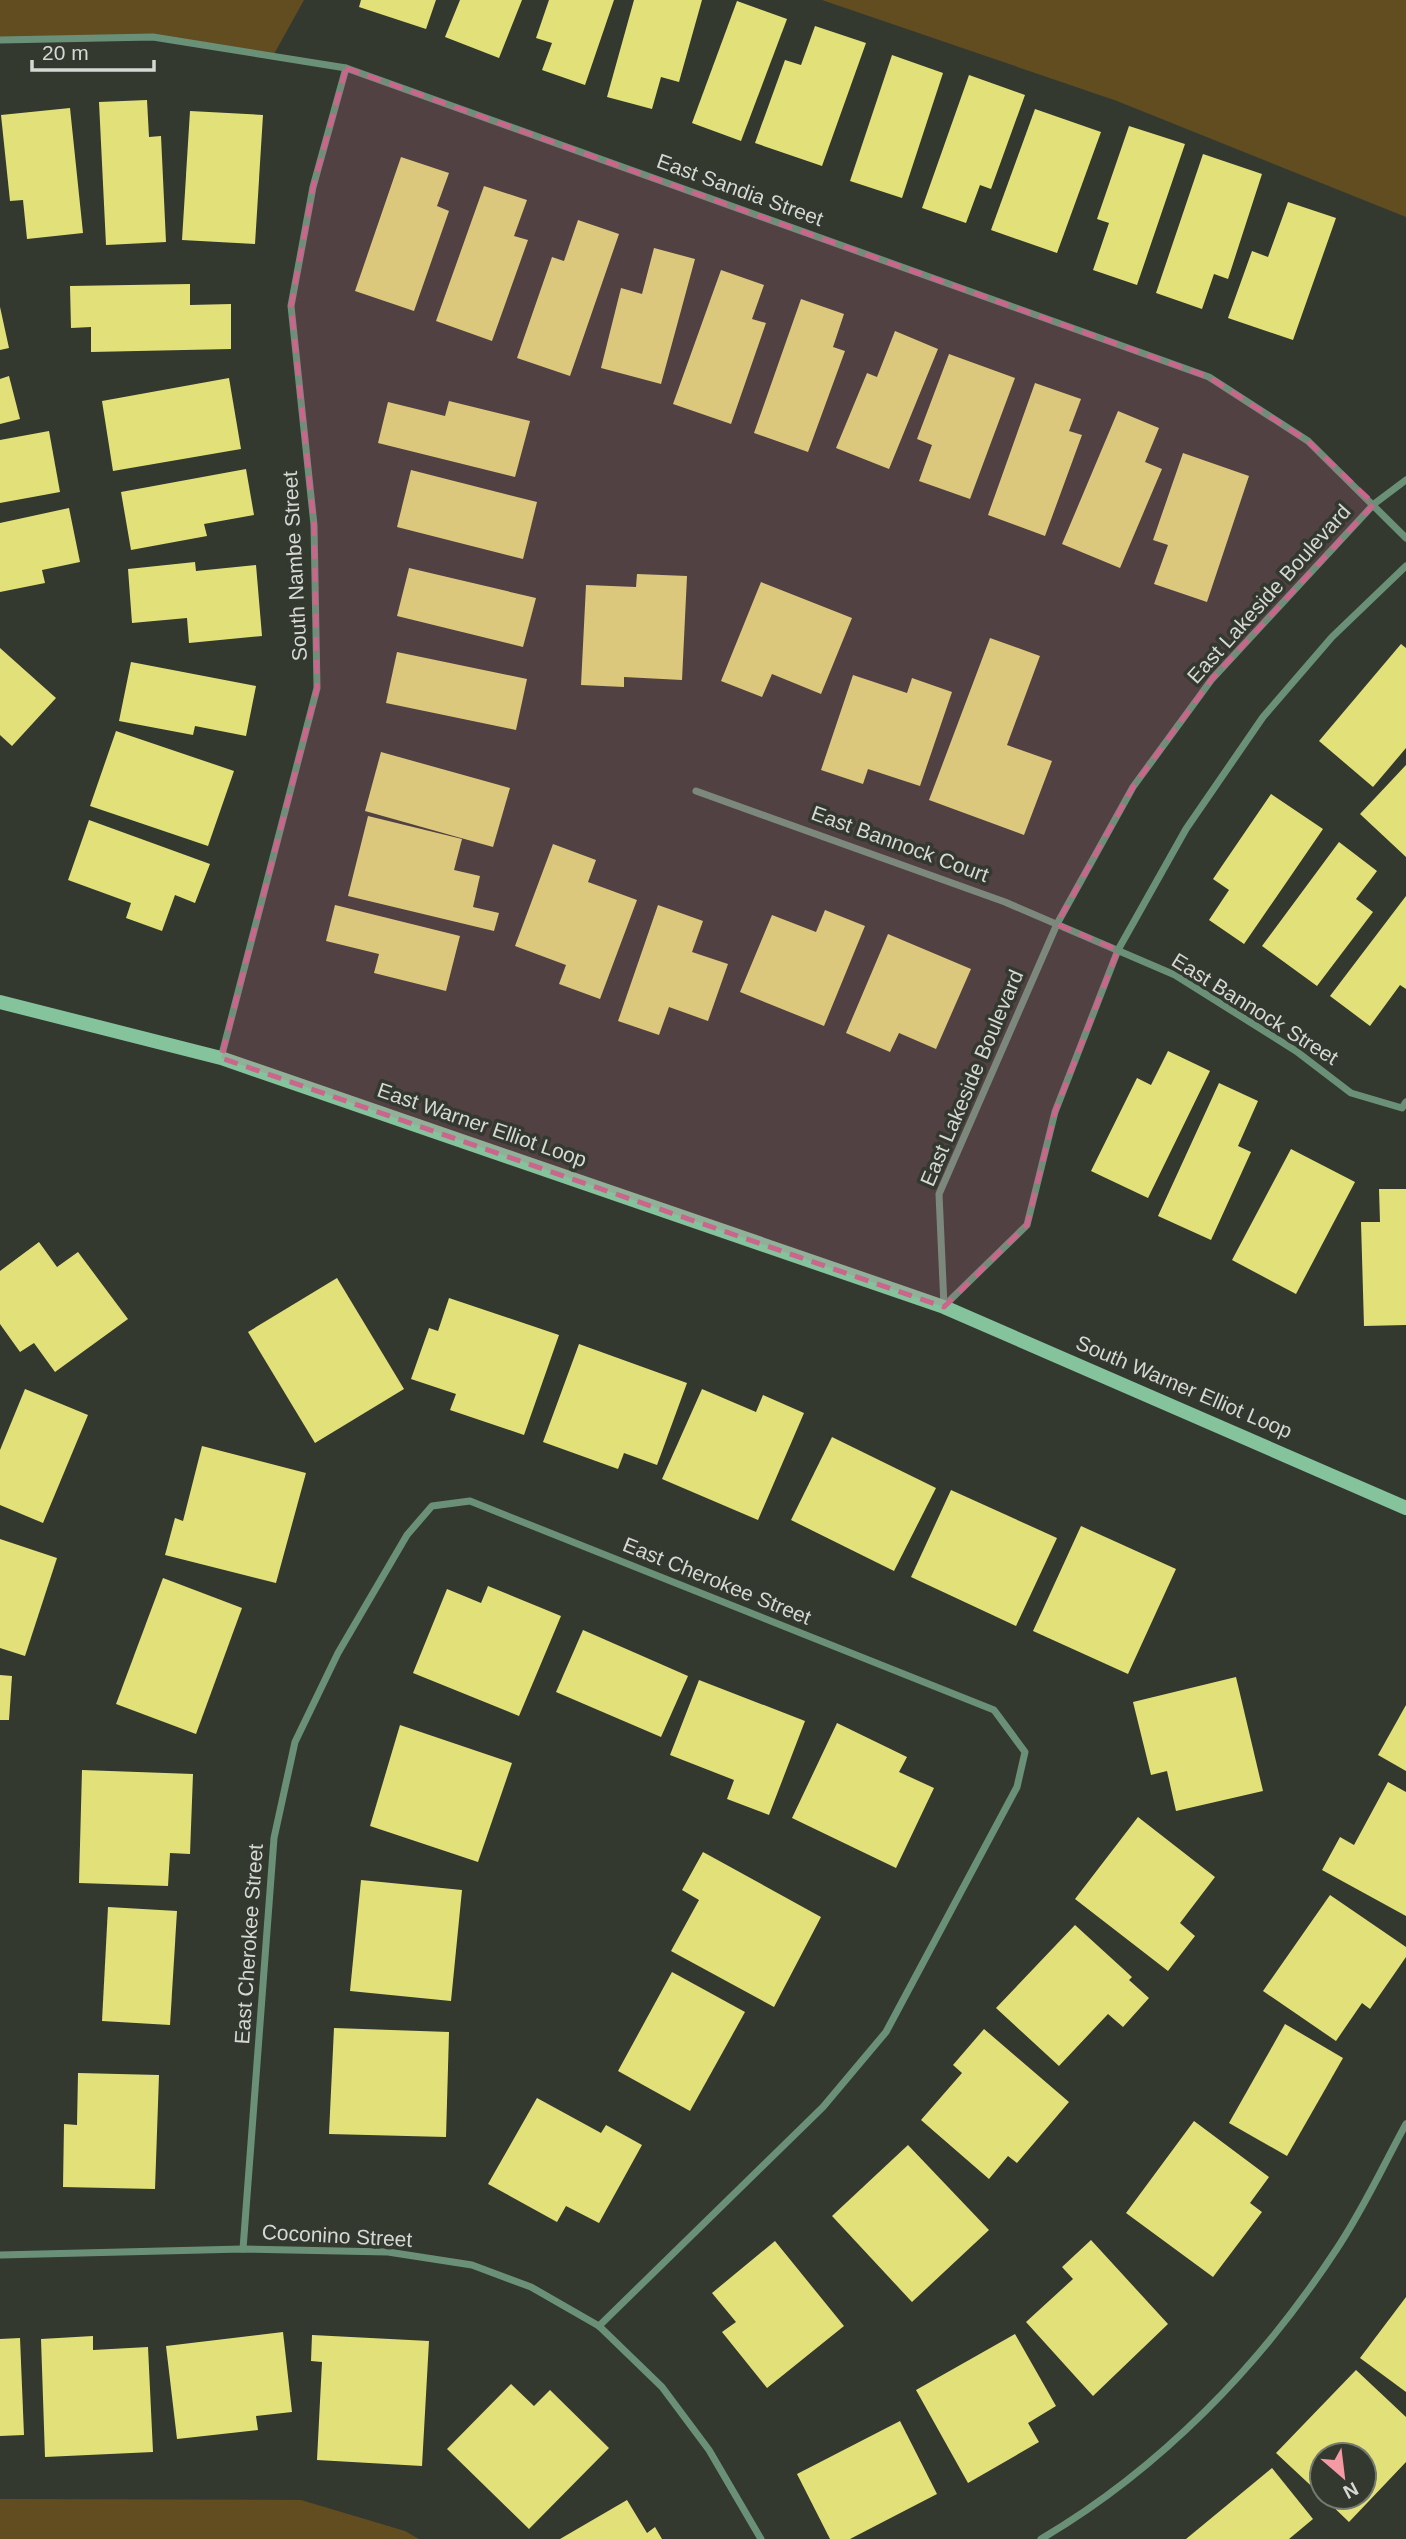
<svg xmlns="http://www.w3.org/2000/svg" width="1406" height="2539" viewBox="0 0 1406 2539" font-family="Arial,sans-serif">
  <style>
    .green { fill: #624d20 }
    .building { fill: #e2e179 }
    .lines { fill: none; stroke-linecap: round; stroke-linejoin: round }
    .minor { stroke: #6a9178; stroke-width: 7 }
    .secondary { stroke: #84c39c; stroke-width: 14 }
    .marked { fill: #ca658b; fill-opacity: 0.2; stroke: #ca658b; stroke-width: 5; stroke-dasharray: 14 9; stroke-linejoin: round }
    .labels { text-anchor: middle; stroke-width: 7; stroke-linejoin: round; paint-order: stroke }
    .street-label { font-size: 21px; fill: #d5d8d3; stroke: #343930 }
  </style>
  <rect width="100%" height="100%" fill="#343930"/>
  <g class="green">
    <polygon points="0,0 304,0 274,54 153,37 0,40"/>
    <polygon points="822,0 1406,0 1406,217 1117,101"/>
    <polygon points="0,2499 301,2500 405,2531 419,2539 0,2539"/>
  </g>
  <g class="building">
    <polygon points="361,0 436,0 426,29 359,7"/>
    <polygon points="460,0 522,0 499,58 445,37"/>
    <polygon points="549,0 614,0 585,85 542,70 552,43 536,38"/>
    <polygon points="634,0 702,0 679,82 661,77 652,109 607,97"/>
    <polygon points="737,1 787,19 741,141 692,123"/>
    <polygon points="815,26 866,43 822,166 755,143 785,60 801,65"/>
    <polygon points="892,55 943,73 902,198 850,181"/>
    <polygon points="969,75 1025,95 991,189 980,185 966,223 922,208"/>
    <polygon points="147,100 149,137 161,136 166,242 106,245 99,102"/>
    <polygon points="70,108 83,233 27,239 23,200 10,201 1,115"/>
    <polygon points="1035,109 1101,132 1057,253 991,230"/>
    <polygon points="190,111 263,115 255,244 182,240"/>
    <polygon points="1129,126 1185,144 1137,285 1093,270 1109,223 1097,219"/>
    <polygon points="1203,154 1262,174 1228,279 1214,274 1202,309 1156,293"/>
    <polygon points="401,157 449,173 437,206 449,211 414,311 355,291"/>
    <polygon points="484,186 527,200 514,236 528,240 492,341 436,321"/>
    <polygon points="1288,202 1336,218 1293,340 1228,318 1252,251 1268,257"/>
    <polygon points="578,220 619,234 570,376 517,358 552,257 564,261"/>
    <polygon points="654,248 695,259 661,384 601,368 621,288 642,294"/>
    <polygon points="721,270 764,285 752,319 766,323 731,424 673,404"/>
    <polygon points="190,284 190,305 231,304 231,349 91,352 91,327 71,328 70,286"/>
    <polygon points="801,299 844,314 833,347 845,351 808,452 754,433"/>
    <polygon points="0,307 9,348 0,350"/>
    <polygon points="895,331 938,349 889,469 836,448 867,373 877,377"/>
    <polygon points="949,354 1015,378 970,499 919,481 932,445 917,439"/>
    <polygon points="9,376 20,419 0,424 0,379"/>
    <polygon points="229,378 241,449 113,471 102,401"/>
    <polygon points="1035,383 1081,399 1069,431 1082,435 1045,536 988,515"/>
    <polygon points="449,401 530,421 515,477 378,443 388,402 445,416"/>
    <polygon points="1118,411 1159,428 1145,462 1162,469 1120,568 1062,544"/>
    <polygon points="49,431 60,492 0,503 0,440"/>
    <polygon points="1183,453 1249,476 1207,602 1154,584 1168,545 1153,540"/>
    <polygon points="246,469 254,515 204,524 207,536 131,550 121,492"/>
    <polygon points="411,470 537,502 523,559 397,527"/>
    <polygon points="69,508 80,562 42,570 45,583 0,592 0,523"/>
    <polygon points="195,562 196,571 256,565 262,636 189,643 187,618 132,623 128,569"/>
    <polygon points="409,568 536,598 523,647 397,616"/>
    <polygon points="637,574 687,576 682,680 624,677 624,687 581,685 586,585 636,587"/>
    <polygon points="761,582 852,618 821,694 772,674 762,697 721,681"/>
    <polygon points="990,638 1040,656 1007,745 1052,761 1024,835 929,800"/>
    <polygon points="1401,644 1406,648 1406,748 1373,787 1319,741"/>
    <polygon points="0,648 56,698 12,746 0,735"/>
    <polygon points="397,652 527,679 516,730 386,703"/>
    <polygon points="131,662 256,686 246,736 195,726 193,735 119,721"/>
    <polygon points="853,675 907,693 912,678 952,692 920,786 868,769 863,784 821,770"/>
    <polygon points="116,731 234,771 208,846 90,806"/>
    <polygon points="381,752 510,788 493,847 365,811"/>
    <polygon points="1406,765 1406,857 1360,814"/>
    <polygon points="1271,794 1323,829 1244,944 1209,920 1229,890 1213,879"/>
    <polygon points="368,816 462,839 454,870 480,876 473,907 499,913 494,931 348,896"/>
    <polygon points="89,820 210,864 195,903 175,895 162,931 126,918 131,903 68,880"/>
    <polygon points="1339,842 1377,871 1356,899 1373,912 1317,986 1262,946"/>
    <polygon points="553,844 596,860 588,882 637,900 600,999 559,984 566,965 515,946"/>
    <polygon points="1406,896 1406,989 1400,985 1370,1026 1330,996"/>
    <polygon points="335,905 460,936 446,991 374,973 379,954 326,941"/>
    <polygon points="658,905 703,921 692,952 728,964 708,1021 669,1007 659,1035 618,1021"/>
    <polygon points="825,910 865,926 824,1026 740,992 772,915 816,932"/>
    <polygon points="888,934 971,969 936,1049 899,1033 890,1052 846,1033"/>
    <polygon points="1168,1051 1210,1071 1148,1198 1091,1171 1137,1078 1151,1085"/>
    <polygon points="1219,1083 1258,1101 1238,1146 1251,1152 1211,1240 1158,1216"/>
    <polygon points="1291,1149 1355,1182 1296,1294 1232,1260"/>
    <polygon points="1379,1189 1406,1189 1406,1325 1364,1326 1361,1222 1380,1222"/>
    <polygon points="39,1242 57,1267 78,1252 128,1319 55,1372 34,1343 20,1352 0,1324 0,1271"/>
    <polygon points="337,1278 404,1389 315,1443 248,1332"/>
    <polygon points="449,1298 559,1335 524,1435 450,1410 456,1394 411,1379 429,1328 438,1331"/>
    <polygon points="579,1344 687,1383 657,1465 624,1453 618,1469 543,1442"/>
    <polygon points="25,1389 88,1415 43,1523 0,1505 0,1450"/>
    <polygon points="702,1389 756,1412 763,1395 804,1413 758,1520 662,1479"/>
    <polygon points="832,1437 936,1488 894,1571 791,1520"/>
    <polygon points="202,1446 306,1473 276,1583 165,1555 175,1518 183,1521"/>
    <polygon points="951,1490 1057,1538 1016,1626 911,1577"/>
    <polygon points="1081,1526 1176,1569 1128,1674 1033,1631"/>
    <polygon points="0,1539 57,1558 25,1656 0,1648"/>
    <polygon points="163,1578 242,1608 196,1734 116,1704"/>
    <polygon points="488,1586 561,1616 519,1716 413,1673 447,1589 481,1603"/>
    <polygon points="583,1630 688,1676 661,1737 556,1692"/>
    <polygon points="0,1675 12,1676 9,1720 0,1720"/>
    <polygon points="1236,1677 1263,1791 1176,1811 1167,1771 1151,1775 1133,1702"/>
    <polygon points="699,1680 805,1721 769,1815 727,1799 734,1780 670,1755"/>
    <polygon points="1406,1705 1406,1771 1378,1755"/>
    <polygon points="837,1723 907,1757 899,1772 934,1788 896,1868 792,1818"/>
    <polygon points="400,1725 512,1763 478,1862 370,1826"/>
    <polygon points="82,1770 193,1774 190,1854 170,1853 168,1886 79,1883"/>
    <polygon points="1388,1782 1406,1792 1406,1916 1322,1870 1340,1837 1354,1845"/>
    <polygon points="1138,1817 1215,1877 1180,1923 1195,1936 1168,1971 1075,1899"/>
    <polygon points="703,1852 821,1917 774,2007 671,1951 699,1900 682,1890"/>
    <polygon points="361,1880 462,1890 451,2001 350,1991"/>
    <polygon points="1330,1895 1406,1947 1406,1957 1370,2009 1362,2003 1336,2041 1263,1991"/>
    <polygon points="108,1907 177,1911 170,2025 102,2021"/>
    <polygon points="1075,1925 1132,1977 1129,1980 1149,1998 1123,2027 1108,2014 1059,2066 996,2008"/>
    <polygon points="672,1972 745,2012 690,2111 618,2071"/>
    <polygon points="1285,2024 1343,2058 1287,2156 1229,2123"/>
    <polygon points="334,2028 449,2032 446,2137 329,2134"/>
    <polygon points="984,2029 1069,2102 1017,2163 1008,2156 989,2179 921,2120 962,2073 953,2065"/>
    <polygon points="78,2073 159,2075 155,2189 63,2187 64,2124 77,2125"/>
    <polygon points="537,2098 601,2133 606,2125 642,2145 599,2223 566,2206 557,2222 488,2184"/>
    <polygon points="1194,2121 1269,2177 1250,2203 1262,2212 1213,2277 1126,2213"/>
    <polygon points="908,2145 989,2230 912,2302 832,2216"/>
    <polygon points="1091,2240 1168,2324 1093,2396 1026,2322 1073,2279 1062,2267"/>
    <polygon points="775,2241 844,2326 767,2388 722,2332 736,2322 712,2293"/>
    <polygon points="1406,2297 1406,2392 1360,2358"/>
    <polygon points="283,2332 292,2412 256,2416 258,2430 177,2439 166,2346"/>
    <polygon points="1015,2334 1056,2406 1028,2423 1039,2442 968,2483 916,2390"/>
    <polygon points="312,2335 429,2341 422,2466 317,2460 322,2362 311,2361"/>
    <polygon points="93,2336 93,2350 148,2347 153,2452 45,2457 41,2339"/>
    <polygon points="20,2338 24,2435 0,2436 0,2339"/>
    <polygon points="1356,2370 1406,2417 1406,2462 1349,2522 1323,2497 1364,2497 1364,2455 1322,2455 1322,2496 1276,2453"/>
    <polygon points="511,2384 534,2406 550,2390 609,2448 529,2529 447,2449"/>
    <polygon points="900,2421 937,2494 850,2539 830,2539 797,2474"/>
    <polygon points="1272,2468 1313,2519 1289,2539 1186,2539"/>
    <polygon points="627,2500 647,2533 655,2527 662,2539 560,2539"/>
  </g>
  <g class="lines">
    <g class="minor">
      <polyline points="0,40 153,37 346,68 1209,377 1308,441 1406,538"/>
      <polyline points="696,791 1005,902 1175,975 1296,1051 1351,1093 1402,1108 1406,1102"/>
      <polyline points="221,1058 317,688 314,525 291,306 313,187 346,68"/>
      <polyline points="944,1306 939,1194 1057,924 1133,787 1212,679 1374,504 1406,480"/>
      <polyline points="944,1306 1027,1225 1055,1112 1118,950 1186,829 1263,717 1332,637 1406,566"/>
      <polyline points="243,2249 274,1838 295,1742 338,1653 407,1535 432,1506 470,1501 994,1710 1025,1752 1017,1787 886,2032 823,2107 599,2326"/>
      <polyline points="0,2255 243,2249 388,2252 472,2265 531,2287 599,2326 662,2387 709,2450 761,2539"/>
      <path d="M1041,2539C1160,2469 1260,2366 1336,2250C1363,2210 1383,2166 1406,2124"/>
    </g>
    <polyline class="secondary" points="0,1002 221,1058 944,1307 1406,1508"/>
  </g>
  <path class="marked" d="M346,68L1209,377L1308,441L1374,504L1212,679L1133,787L1057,924L1118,950L1055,1112L1027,1225L944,1307L221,1058L317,688L314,525L291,306L313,187Z"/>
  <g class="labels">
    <g class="street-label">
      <text transform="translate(740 190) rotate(20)" y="7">East Sandia Street</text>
      <text transform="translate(295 566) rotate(-93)" y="7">South Nambe Street</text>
      <text transform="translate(1269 594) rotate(-48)" y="7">East Lakeside Boulevard</text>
      <text transform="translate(900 844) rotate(20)" y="7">East Bannock Court</text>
      <text transform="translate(1255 1009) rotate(32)" y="7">East Bannock Street</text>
      <text transform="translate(972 1078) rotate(-67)" y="7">East Lakeside Boulevard</text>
      <text transform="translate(482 1125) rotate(19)" y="7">East Warner Elliot Loop</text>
      <text transform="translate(1184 1387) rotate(23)" y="7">South Warner Elliot Loop</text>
      <text transform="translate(717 1581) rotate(22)" y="7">East Cherokee Street</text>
      <text transform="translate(249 1944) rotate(-86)" y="7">East Cherokee Street</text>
      <text transform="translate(337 2236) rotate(3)" y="7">Coconino Street</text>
    </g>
  </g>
  <g transform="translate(1343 2476) rotate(152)"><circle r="33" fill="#343930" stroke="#747971" stroke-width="2"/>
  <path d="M0-5L12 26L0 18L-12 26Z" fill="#f49aa4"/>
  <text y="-10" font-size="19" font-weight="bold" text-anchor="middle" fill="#d5d8d3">N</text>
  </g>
  <path d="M32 60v10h122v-10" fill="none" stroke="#d5d8d3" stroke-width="3.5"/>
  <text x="42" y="60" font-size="21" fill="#d5d8d3" stroke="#343930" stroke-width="5" paint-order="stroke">20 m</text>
</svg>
